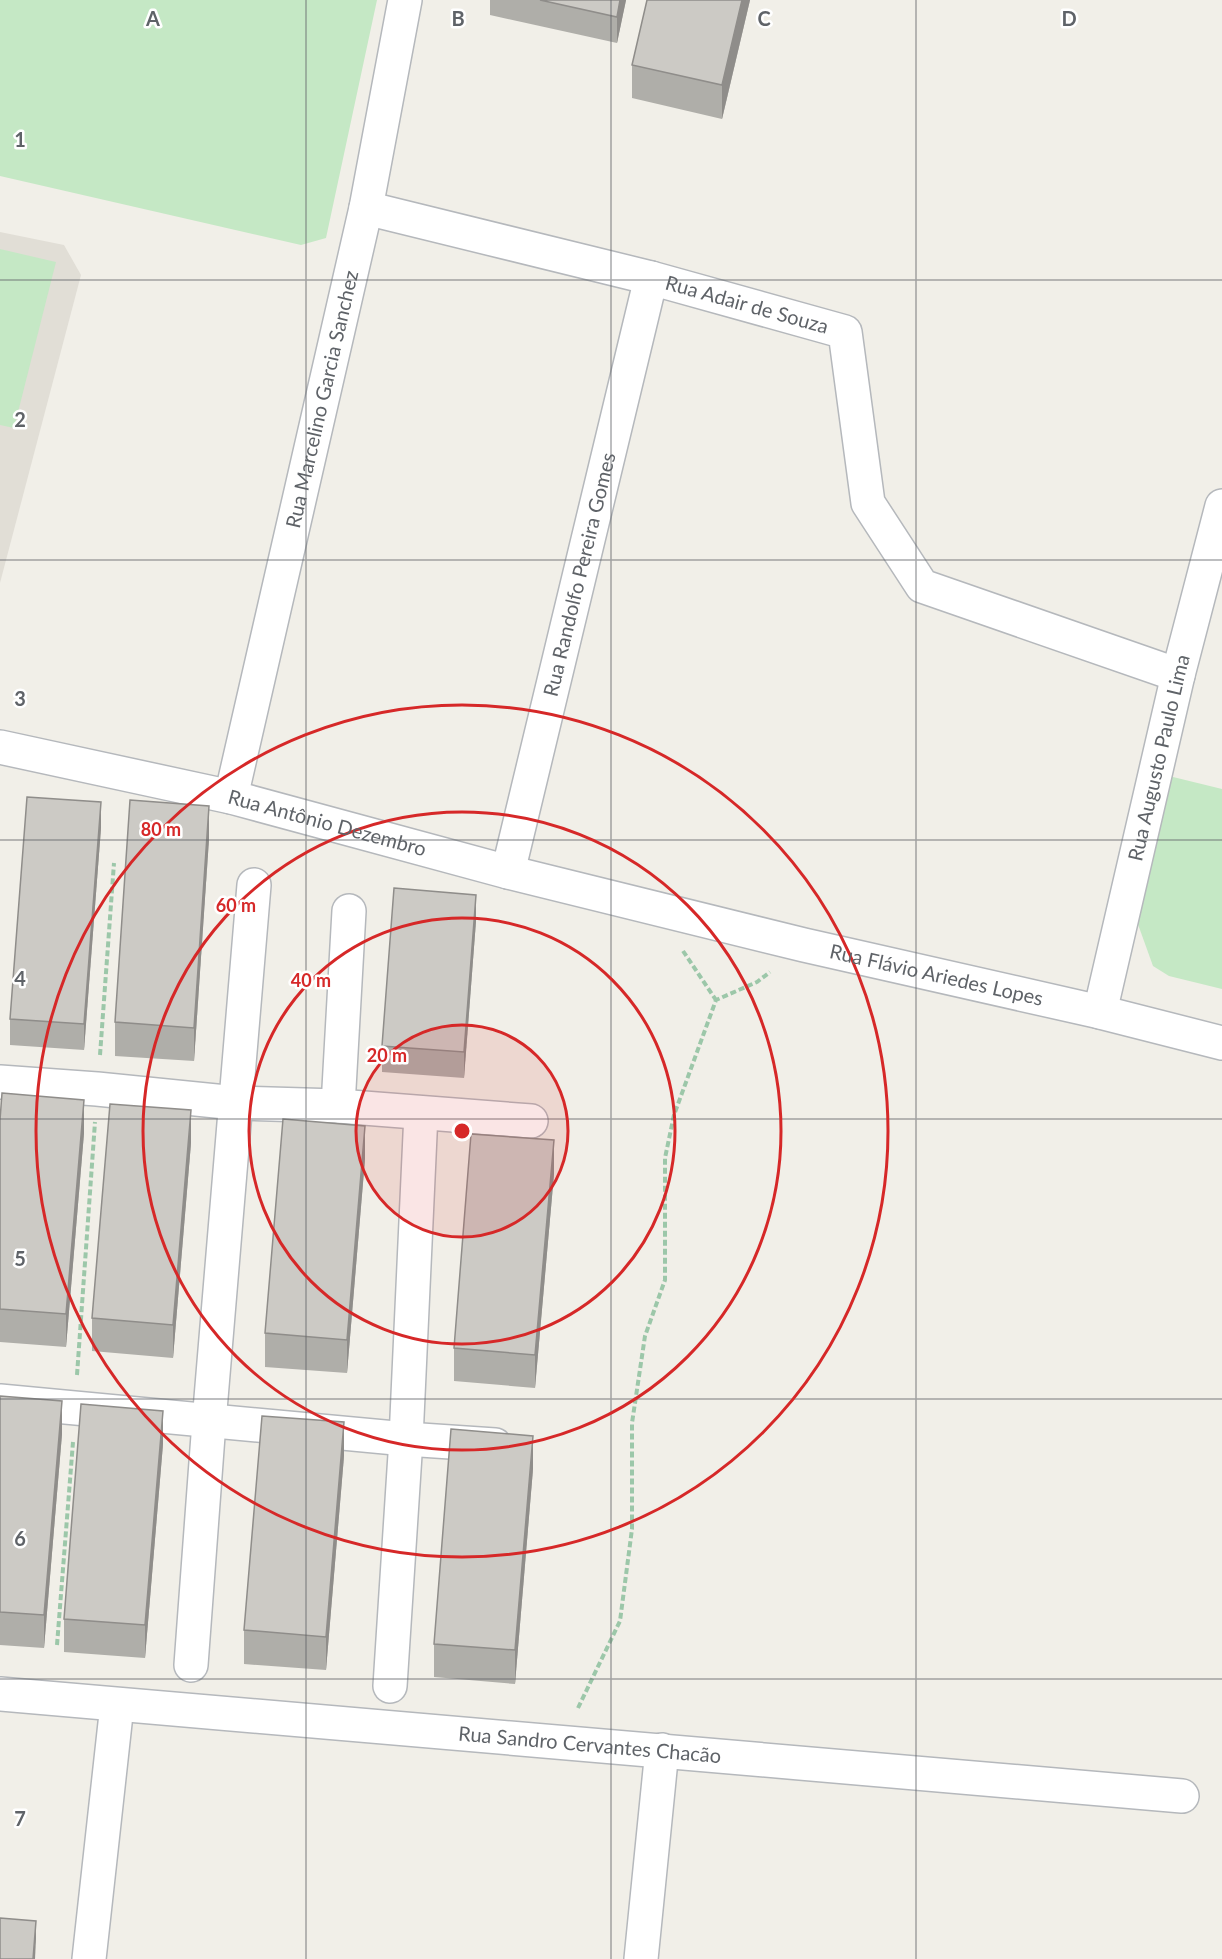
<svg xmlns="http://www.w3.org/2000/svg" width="1222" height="1959" viewBox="0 0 1222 1959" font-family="Lato,sans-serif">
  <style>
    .education { fill: #e1ded6 }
    .green { fill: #c5e8c5 }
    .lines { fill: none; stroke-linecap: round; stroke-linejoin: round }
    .minor-casing { stroke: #b5b8bc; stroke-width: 36 }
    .tertiary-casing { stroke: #b5b8bc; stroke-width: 36 }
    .path { stroke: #9cc7a9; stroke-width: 4; stroke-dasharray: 6 3; stroke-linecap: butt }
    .minor { stroke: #fff; stroke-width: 33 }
    .tertiary { stroke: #fff; stroke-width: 33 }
    .wall { fill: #afaea9 }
    .shaded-wall { fill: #8f8d8a }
    .building { fill: #cccac5; stroke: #8f8d8a; stroke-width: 1.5 }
    .grid { fill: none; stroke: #5f6368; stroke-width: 1.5; stroke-opacity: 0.55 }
    .ring { fill: none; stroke: #d62828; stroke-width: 3 }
    .labels { text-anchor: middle; stroke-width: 5; stroke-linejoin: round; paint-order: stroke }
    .street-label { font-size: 20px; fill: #5f6368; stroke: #fff }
    .grid-label { font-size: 20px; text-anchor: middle; font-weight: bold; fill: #5f6368; stroke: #fff; stroke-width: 5; stroke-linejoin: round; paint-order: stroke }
    .centre { fill: #d62828; stroke: #fff; stroke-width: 3 }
    .ring-label { font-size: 18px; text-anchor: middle; font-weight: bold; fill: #d62828; stroke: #fff; stroke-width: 5; stroke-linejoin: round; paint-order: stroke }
  </style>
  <rect width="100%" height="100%" fill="#f1efe8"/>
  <polygon class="education" points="0,232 64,245 81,275 0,583"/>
  <g class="green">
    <polygon points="0,0 377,0 326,238 301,245 0,176"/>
    <polygon points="0,249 56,262 14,428 0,425"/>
    <polygon points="1169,776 1222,789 1222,989 1169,976 1153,966 1135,916"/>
  </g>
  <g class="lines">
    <g class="minor-casing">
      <g id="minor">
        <path id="s1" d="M366,208L651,278L845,332L868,503L922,586L1178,675"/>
        <path id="s2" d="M231,797L366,208L405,0"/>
        <path id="s3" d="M508,872L651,278"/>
        <path id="s4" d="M1100,1012L1178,675L1222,506"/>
        <polyline points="0,1082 97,1089 236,1103 338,1106 531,1121"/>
        <polyline points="338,1106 349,911"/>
        <polyline points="0,1401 406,1439 495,1445"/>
        <polyline points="191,1665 209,1422 254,885"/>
        <polyline points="390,1686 406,1439 421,1113"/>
        <path id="s5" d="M0,1694L1182,1796"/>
        <polyline points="89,1959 117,1705"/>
        <polyline points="641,1959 662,1750"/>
      </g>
    </g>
    <g class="tertiary-casing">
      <g id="tertiary">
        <path id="s6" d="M0,747L231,797L508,872L804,945L1100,1012L1222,1043"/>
      </g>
    </g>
    <g class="path">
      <polyline points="683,951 716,1000"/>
      <polyline points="100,1055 114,863"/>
      <polyline points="77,1375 95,1122"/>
      <polyline points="57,1645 73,1442"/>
      <polyline points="578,1708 620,1621 632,1529 632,1423 645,1336 665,1280 665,1158 674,1115 716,1000 757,982 770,972"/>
    </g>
    <use href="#minor" class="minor"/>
    <use href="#tertiary" class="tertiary"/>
  </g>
  <g class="wall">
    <polygon points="490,0 626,0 617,43 490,15"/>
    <polygon points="647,0 750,0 722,119 632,98 632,65"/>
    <polygon points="101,828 84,1050 10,1045 10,1019"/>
    <polygon points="209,839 194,1061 115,1056 115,1022"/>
    <polygon points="476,921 464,1078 382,1072 382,1046"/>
    <polygon points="0,1120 84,1133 66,1347 0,1342"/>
    <polygon points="191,1143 173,1358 92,1351 92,1318"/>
    <polygon points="365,1159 347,1373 265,1367 265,1333"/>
    <polygon points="554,1174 535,1388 454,1381 454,1348"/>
    <polygon points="0,1396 62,1434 44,1648 0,1645"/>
    <polygon points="163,1444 145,1658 64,1652 64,1619"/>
    <polygon points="344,1456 326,1670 244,1664 244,1630"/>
    <polygon points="533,1469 515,1684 434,1677 434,1644"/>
  </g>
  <g class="shaded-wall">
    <polygon points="620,0 626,0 617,43 617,17"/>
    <polygon points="742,0 750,0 722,119 722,85"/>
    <polygon points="101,802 101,828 84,1050 84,1024"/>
    <polygon points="209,806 209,839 194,1061 194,1028"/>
    <polygon points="476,895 476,921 464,1078 464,1052"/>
    <polygon points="84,1100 84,1133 66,1347 66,1314"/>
    <polygon points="191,1110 191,1143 173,1358 173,1325"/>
    <polygon points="365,1126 365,1159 347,1373 347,1340"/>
    <polygon points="554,1140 554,1174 535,1388 535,1355"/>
    <polygon points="62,1401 62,1434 44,1648 44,1615"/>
    <polygon points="163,1411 163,1444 145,1658 145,1625"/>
    <polygon points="344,1422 344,1456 326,1670 326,1637"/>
    <polygon points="533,1436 533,1469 515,1684 515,1650"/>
    <polygon points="36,1921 36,1939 35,1959 33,1959"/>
  </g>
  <g class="building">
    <polygon points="540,0 620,0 617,17"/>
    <polygon points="647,0 742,0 722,85 632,65"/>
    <polygon points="27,797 101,802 84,1024 10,1019"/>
    <polygon points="130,800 209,806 194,1028 115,1022"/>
    <polygon points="394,888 476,895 464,1052 382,1046"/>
    <polygon points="2,1093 84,1100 66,1314 0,1309 0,1120"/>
    <polygon points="110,1104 191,1110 173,1325 92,1318"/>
    <polygon points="283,1119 365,1126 347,1340 265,1333"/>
    <polygon points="471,1134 554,1140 535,1355 454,1348"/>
    <polygon points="0,1396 62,1401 44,1615 0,1612"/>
    <polygon points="81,1404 163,1411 145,1625 64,1619"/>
    <polygon points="262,1416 344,1422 326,1637 244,1630"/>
    <polygon points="451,1429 533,1436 515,1650 434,1644"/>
    <polygon points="0,1918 36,1921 33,1959 0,1959"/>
  </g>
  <path class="grid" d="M306,0V1959M611,0V1959M916,0V1959M0,280H1222M0,560H1222M0,840H1222M0,1119H1222M0,1399H1222M0,1679H1222"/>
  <circle cx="462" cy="1131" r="106" fill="#d62828" fill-opacity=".12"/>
  <g class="ring">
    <circle cx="462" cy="1131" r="106"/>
    <circle cx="462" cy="1131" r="213"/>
    <circle cx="462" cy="1131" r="319"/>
    <circle cx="462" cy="1131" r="426"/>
  </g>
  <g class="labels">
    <g class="street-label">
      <text dy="7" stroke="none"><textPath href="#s1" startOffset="393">Rua Adair de Souza</textPath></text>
      <text dy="7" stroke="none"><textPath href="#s2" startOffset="408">Rua Marcelino Garcia Sanchez</textPath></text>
      <text dy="7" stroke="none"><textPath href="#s3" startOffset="306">Rua Randolfo Pereira Gomes</textPath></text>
      <text dy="7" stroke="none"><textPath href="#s4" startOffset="261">Rua Augusto Paulo Lima</textPath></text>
      <text dy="7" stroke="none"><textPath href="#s6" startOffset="336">Rua Antônio Dezembro</textPath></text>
      <text dy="7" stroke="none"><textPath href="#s6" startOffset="964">Rua Flávio Ariedes Lopes</textPath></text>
      <text dy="7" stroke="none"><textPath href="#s5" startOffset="592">Rua Sandro Cervantes Chacão</textPath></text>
    </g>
  </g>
  <g class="grid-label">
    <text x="153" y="26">A</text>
    <text x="458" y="26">B</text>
    <text x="764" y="26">C</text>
    <text x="1069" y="26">D</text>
    <text x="20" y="147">1</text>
    <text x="20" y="427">2</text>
    <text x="20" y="706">3</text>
    <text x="20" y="986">4</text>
    <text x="20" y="1266">5</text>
    <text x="20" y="1546">6</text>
    <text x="20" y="1826">7</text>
  </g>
  <circle cx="462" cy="1131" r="9" class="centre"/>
  <g class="ring-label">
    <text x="161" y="836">80 m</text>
    <text x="236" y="912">60 m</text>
    <text x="311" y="987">40 m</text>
    <text x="387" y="1062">20 m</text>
  </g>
</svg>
